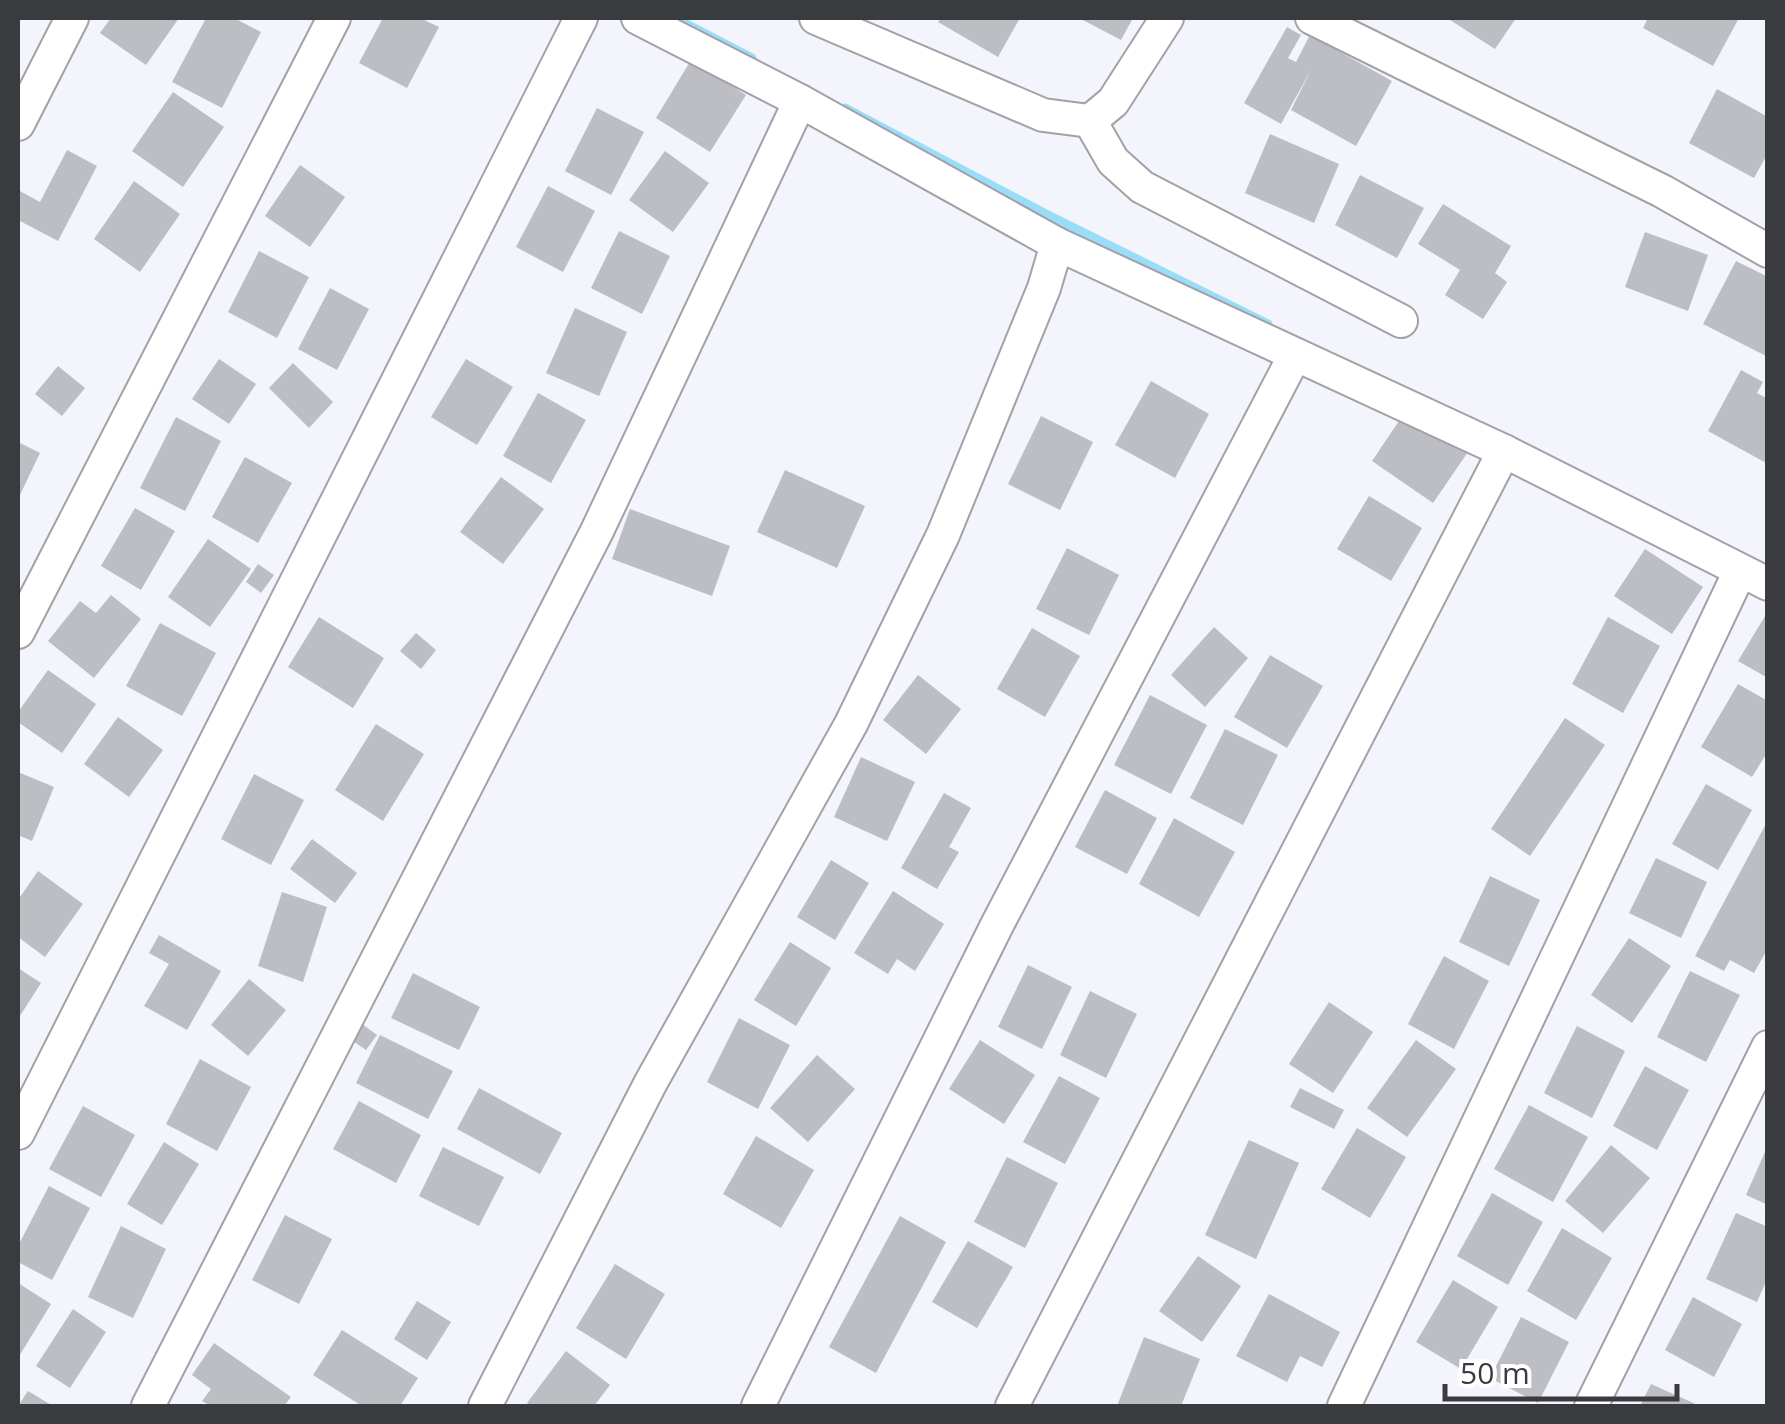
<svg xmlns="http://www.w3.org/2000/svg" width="1785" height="1424" viewBox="0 0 1785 1424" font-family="'Open Sans',sans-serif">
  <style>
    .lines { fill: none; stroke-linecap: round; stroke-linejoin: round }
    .stream { stroke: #9addf8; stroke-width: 9 }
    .building { fill: #bdbdc4 }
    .street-casing { stroke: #a1a1a8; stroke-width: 36 }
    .street { stroke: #fff; stroke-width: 32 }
  </style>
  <rect width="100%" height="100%" fill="#f4f4fc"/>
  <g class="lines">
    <g class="stream">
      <polyline points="675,18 752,58"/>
      <polyline points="845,108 1046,214 1268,324"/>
    </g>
  </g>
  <g class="building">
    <polygon points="111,18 179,18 146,65 100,33"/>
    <polygon points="206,18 234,18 261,32 222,108 172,82"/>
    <polygon points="383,18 420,18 439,27 407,88 359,63"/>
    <polygon points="941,18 1020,18 998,57 938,22"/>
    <polygon points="1079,18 1133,18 1121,40"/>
    <polygon points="1447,18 1516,18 1495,49"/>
    <polygon points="1648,18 1739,18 1713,66 1643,28"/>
    <polygon points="1287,27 1301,35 1288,58 1296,62 1310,35 1392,81 1356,146 1291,110 1311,70 1281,124 1244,103"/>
    <polygon points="691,60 746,95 710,152 656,118"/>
    <polygon points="1717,89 1768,117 1768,153 1754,178 1689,143"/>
    <polygon points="173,92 224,127 183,187 132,151"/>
    <polygon points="597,108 644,132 611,195 565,171"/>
    <polygon points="1270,134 1339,164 1314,223 1245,193"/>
    <polygon points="67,150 97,166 58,241 18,220 18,190 40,202"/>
    <polygon points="665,151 709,183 673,232 629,200"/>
    <polygon points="300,165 345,197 310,247 265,216"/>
    <polygon points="1360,175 1424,208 1397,258 1335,225"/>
    <polygon points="134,181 180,214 140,272 94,239"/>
    <polygon points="548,186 595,211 563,272 516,247"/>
    <polygon points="1443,204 1511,246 1495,273 1507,282 1483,319 1445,295 1460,270 1418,244"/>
    <polygon points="619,231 670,256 642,314 591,288"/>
    <polygon points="1645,232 1708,255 1688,311 1625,287"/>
    <polygon points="259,251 309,277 277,338 228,312"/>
    <polygon points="1736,261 1768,277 1768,357 1703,324"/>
    <polygon points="330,288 369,309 337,370 298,349"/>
    <polygon points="575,308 627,332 599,396 546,373"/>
    <polygon points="219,359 256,384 229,424 192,399"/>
    <polygon points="466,359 513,387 477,445 431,417"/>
    <polygon points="293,363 333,402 309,428 269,388"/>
    <polygon points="58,366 85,388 62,416 35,394"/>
    <polygon points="1741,370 1763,382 1757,393 1768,399 1768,464 1708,431"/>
    <polygon points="1151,381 1209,414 1175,478 1115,445"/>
    <polygon points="538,393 586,420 551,483 503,456"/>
    <polygon points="1407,409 1468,452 1433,503 1372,461"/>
    <polygon points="1041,416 1093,442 1060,510 1008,484"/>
    <polygon points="176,417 221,441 185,511 140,488"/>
    <polygon points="18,442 40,453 18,499"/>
    <polygon points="245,457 292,483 258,543 212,517"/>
    <polygon points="785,470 865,506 837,568 757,532"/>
    <polygon points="501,477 544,509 503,564 460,532"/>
    <polygon points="1369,496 1422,528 1391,581 1337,549"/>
    <polygon points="135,508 175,531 141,590 101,566"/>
    <polygon points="630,509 730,546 712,596 612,559"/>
    <polygon points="208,539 251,569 210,627 168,597"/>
    <polygon points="1067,548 1119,575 1089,635 1036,609"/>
    <polygon points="1645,549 1703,587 1672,634 1614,596"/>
    <polygon points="258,564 274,575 261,593 246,582"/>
    <polygon points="111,595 141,619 94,678 48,641 80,601 96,613"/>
    <polygon points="1768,611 1768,678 1738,661"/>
    <polygon points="319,617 384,658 353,708 288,667"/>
    <polygon points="1608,617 1660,646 1623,713 1572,684"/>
    <polygon points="160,623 216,653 182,716 126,686"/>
    <polygon points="1214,627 1248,658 1205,707 1171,675"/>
    <polygon points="1032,628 1080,656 1045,717 997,689"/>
    <polygon points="416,633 436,650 421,669 400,651"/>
    <polygon points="1270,655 1323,686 1287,748 1234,717"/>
    <polygon points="48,670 96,704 62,753 18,722 18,712"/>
    <polygon points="918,675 961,709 926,754 883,720"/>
    <polygon points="1738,684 1768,701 1768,751 1752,777 1701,747"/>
    <polygon points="1150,695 1207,725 1171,794 1114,765"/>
    <polygon points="118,717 163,750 129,797 84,764"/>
    <polygon points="1565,718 1605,745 1530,856 1491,829"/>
    <polygon points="376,724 424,754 383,821 335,790"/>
    <polygon points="1225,729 1278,755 1243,825 1190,798"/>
    <polygon points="861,757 915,782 887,841 834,817"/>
    <polygon points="18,772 54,787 32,841 18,835"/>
    <polygon points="254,774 304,800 271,865 221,839"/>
    <polygon points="1706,784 1752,810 1718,870 1672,844"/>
    <polygon points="1105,790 1157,818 1127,874 1075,847"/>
    <polygon points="944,793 971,808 949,847 959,852 937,889 901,868"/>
    <polygon points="1174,818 1235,852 1199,917 1139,884"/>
    <polygon points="1768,820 1768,948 1754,973 1730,960 1724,971 1695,956"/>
    <polygon points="312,839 357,873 335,903 290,869"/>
    <polygon points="1656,858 1707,882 1681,938 1629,913"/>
    <polygon points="831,860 869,883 835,940 797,917"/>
    <polygon points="38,871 83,904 45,957 18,937 18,900"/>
    <polygon points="1490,876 1540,900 1509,966 1459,942"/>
    <polygon points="893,891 944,924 915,971 897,959 888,974 854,953"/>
    <polygon points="282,892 327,907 303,982 258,966"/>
    <polygon points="159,935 221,971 187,1030 144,1006 169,964 149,953"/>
    <polygon points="1629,938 1671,966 1632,1023 1591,995"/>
    <polygon points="790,942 831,968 796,1026 754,1000"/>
    <polygon points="1444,956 1489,981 1454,1049 1408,1024"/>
    <polygon points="1028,965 1072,987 1042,1049 998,1027"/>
    <polygon points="18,968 41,983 18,1019"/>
    <polygon points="1690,971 1740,995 1706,1062 1657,1037"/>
    <polygon points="413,973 480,1007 459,1050 391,1018"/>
    <polygon points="249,979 286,1010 248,1056 211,1025"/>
    <polygon points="1090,991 1137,1014 1106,1078 1060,1055"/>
    <polygon points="1329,1002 1373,1032 1333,1093 1289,1064"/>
    <polygon points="739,1018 790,1045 758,1109 707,1082"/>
    <polygon points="358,1021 377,1035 366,1050 347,1037"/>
    <polygon points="1577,1026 1625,1051 1592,1118 1544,1093"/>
    <polygon points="380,1035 453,1071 428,1119 356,1083"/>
    <polygon points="980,1040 1035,1075 1004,1124 949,1089"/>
    <polygon points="1416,1040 1456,1069 1407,1137 1367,1108"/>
    <polygon points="817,1055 855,1089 808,1142 770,1108"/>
    <polygon points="200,1059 251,1087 217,1151 166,1124"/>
    <polygon points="1645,1066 1689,1090 1657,1150 1613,1126"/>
    <polygon points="1059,1076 1100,1098 1065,1164 1023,1142"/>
    <polygon points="479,1088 562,1133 540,1174 457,1129"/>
    <polygon points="1300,1088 1344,1110 1334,1129 1290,1107"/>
    <polygon points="359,1101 421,1135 396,1183 333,1149"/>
    <polygon points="1529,1105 1588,1137 1553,1202 1494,1169"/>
    <polygon points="83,1106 135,1135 101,1197 49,1169"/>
    <polygon points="1357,1128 1406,1157 1370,1218 1321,1189"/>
    <polygon points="756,1136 814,1170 781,1228 723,1194"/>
    <polygon points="1249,1140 1299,1163 1256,1259 1205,1235"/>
    <polygon points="164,1142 199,1164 162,1225 127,1204"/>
    <polygon points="1611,1145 1650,1178 1603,1233 1565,1201"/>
    <polygon points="1768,1145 1768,1205 1746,1195"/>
    <polygon points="443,1147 504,1177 479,1226 419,1196"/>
    <polygon points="1007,1157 1058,1183 1025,1248 974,1222"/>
    <polygon points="49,1186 90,1208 52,1280 18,1262 18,1246"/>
    <polygon points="1492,1193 1543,1222 1508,1285 1457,1256"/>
    <polygon points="1736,1213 1768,1227 1768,1277 1757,1302 1706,1279"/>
    <polygon points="285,1215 332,1239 299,1304 252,1280"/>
    <polygon points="900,1216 946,1242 876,1373 829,1347"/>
    <polygon points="121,1226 166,1249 133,1318 88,1297"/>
    <polygon points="1562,1228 1612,1258 1576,1320 1527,1291"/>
    <polygon points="968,1241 1013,1267 977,1328 932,1302"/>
    <polygon points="1198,1256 1241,1286 1202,1342 1159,1311"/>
    <polygon points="615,1264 665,1294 626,1359 576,1328"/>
    <polygon points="1453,1280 1498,1307 1461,1369 1416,1342"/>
    <polygon points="18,1283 51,1304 18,1358"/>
    <polygon points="1269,1294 1340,1332 1322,1367 1300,1356 1287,1382 1236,1356"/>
    <polygon points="1693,1297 1742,1324 1714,1377 1665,1350"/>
    <polygon points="417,1301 451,1322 427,1360 394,1339"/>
    <polygon points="73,1309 106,1332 70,1388 36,1366"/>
    <polygon points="1521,1317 1569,1342 1538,1403 1490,1378"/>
    <polygon points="342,1330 418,1378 400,1406 362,1406 313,1375"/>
    <polygon points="1144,1337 1200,1359 1181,1406 1117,1406"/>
    <polygon points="214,1343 291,1397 284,1406 211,1406 202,1401 211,1389 192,1375"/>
    <polygon points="566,1351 610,1385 594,1406 532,1406 527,1403"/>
    <polygon points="1651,1384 1700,1406 1640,1406"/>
    <polygon points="28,1391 53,1406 18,1406"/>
  </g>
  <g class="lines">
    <g class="street-casing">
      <g id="street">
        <polyline points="638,18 800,101 1057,244 1504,451 1768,584"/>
        <polyline points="816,18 1043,115 1090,121 1113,102 1167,18"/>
        <polyline points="1312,18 1662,191 1768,251"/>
        <polyline points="1090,121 1113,161 1142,187 1401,321"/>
        <polyline points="18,124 72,18"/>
        <polyline points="18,632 334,18"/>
        <polyline points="18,1133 581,18"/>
        <polyline points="148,1406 597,531 800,101"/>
        <polyline points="485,1406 650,1084 851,724 943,535 1044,288 1057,244"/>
        <polyline points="758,1406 997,925 1295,355"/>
        <polyline points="1012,1406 1504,451"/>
        <polyline points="1344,1406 1740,571"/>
        <polyline points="1591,1406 1768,1047"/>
      </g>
    </g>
    <use href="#street" class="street"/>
  </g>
  <rect width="1785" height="1424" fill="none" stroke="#3a3b3e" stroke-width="40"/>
  <path d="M1445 1384v15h232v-15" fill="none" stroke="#3a3b3e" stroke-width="5"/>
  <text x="1460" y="1384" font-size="30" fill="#3a3b3e" stroke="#ffffff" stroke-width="8" paint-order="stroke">50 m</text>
</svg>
